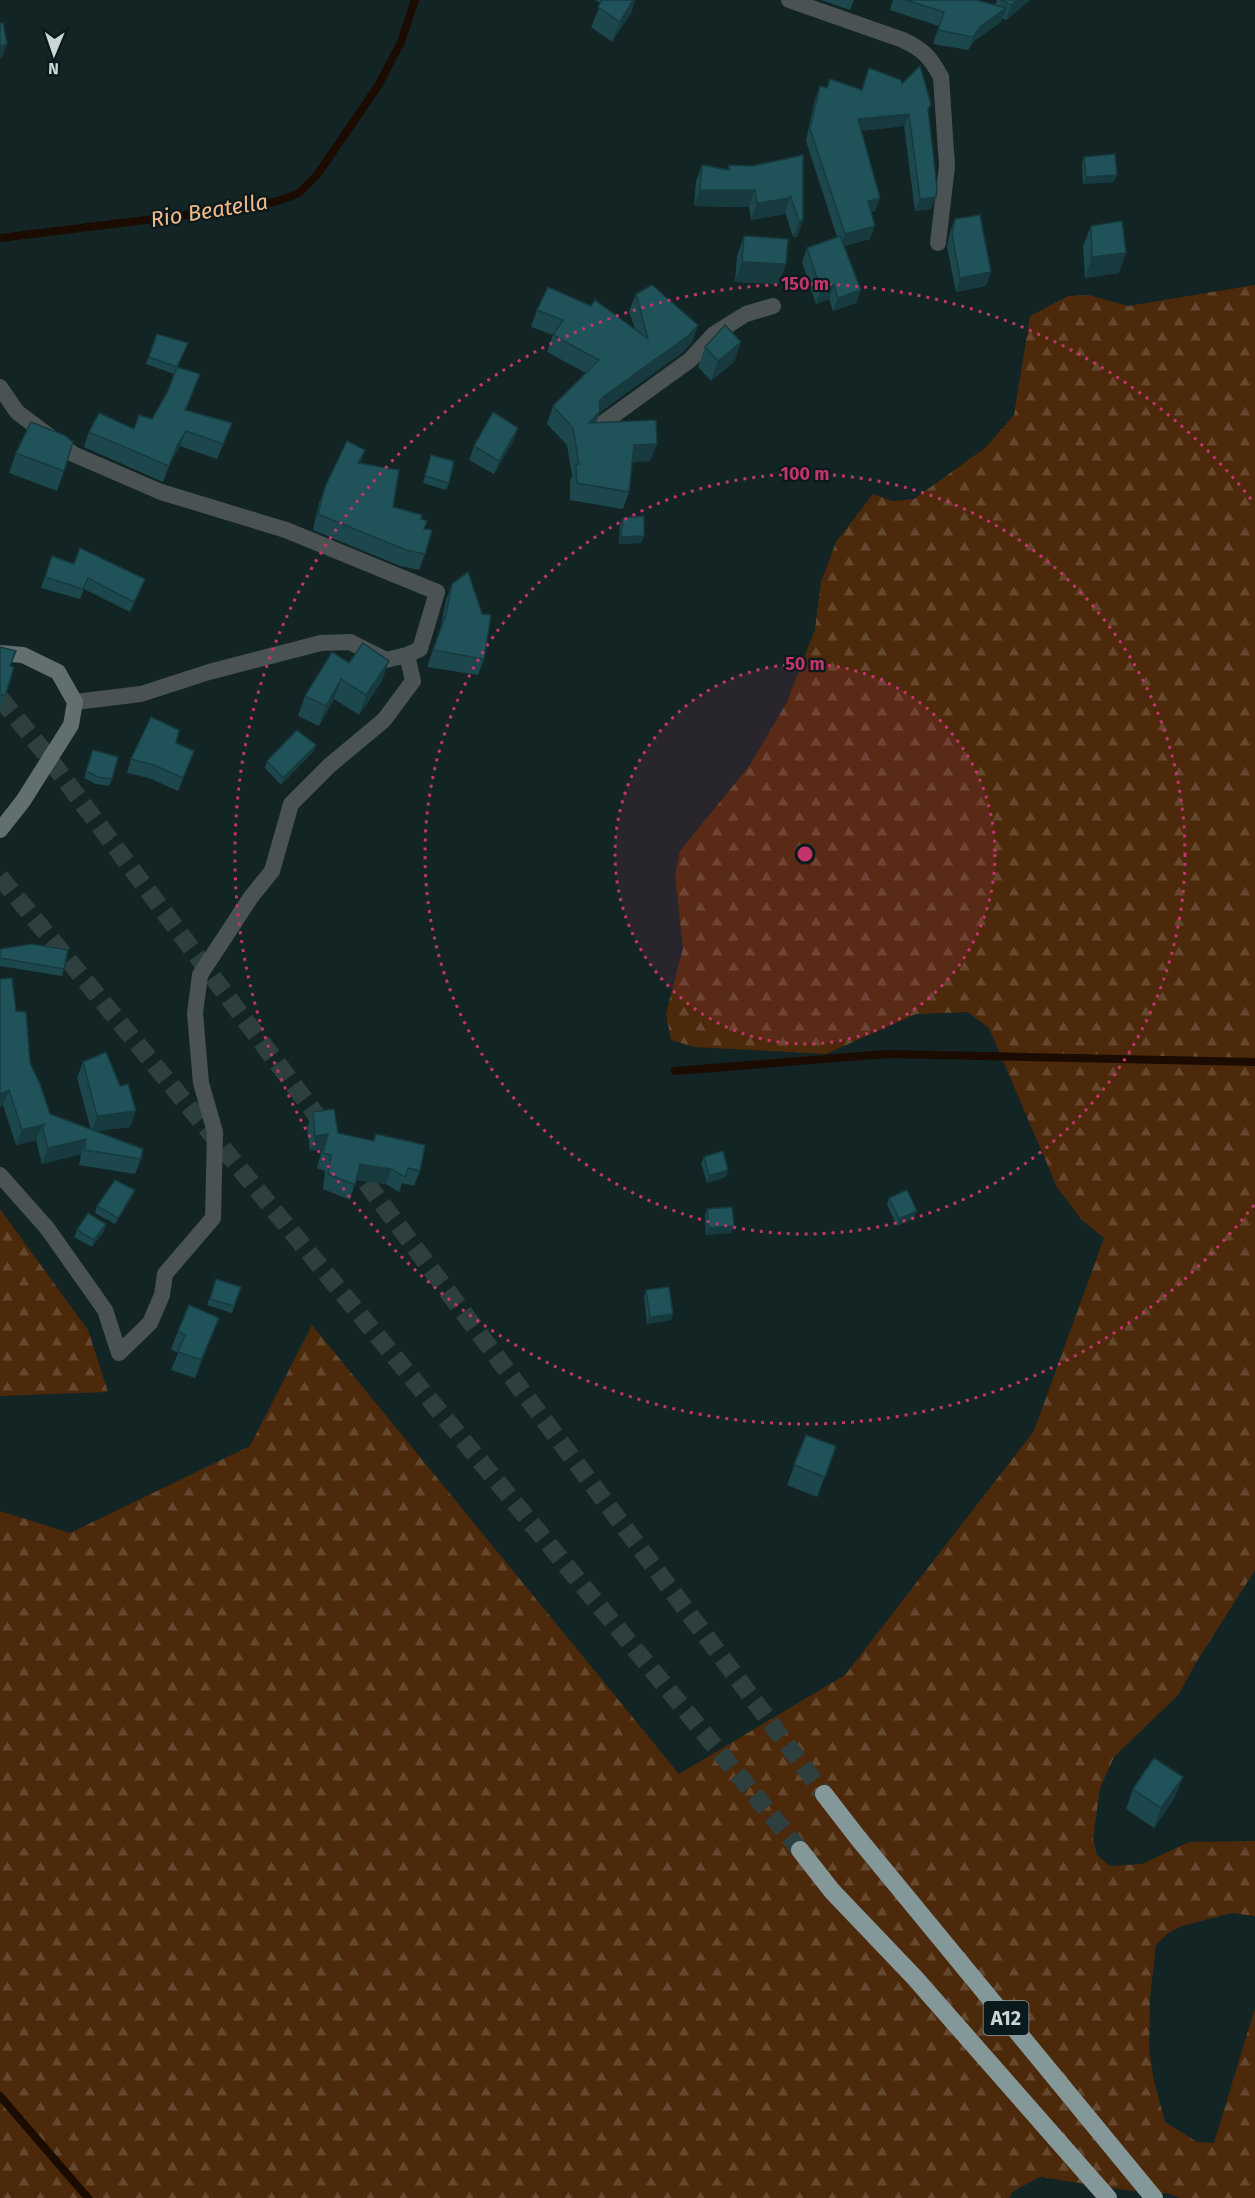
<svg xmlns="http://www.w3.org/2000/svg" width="1255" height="2198" viewBox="0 0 1255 2198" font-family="'Fira Sans',sans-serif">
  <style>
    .forest { fill: url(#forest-firs) }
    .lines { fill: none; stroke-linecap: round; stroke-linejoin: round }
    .stream { stroke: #1b0b01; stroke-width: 8 }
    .motorway-tunnel { stroke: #2e3f40; stroke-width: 18; stroke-dasharray: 18 9; stroke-linecap: butt }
    .pedestrian { stroke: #4b5253; stroke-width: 16 }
    .minor { stroke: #4b5253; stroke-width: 16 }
    .secondary { stroke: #626f70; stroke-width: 16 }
    .motorway { stroke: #84989a; stroke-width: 18 }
    .wall { fill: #1c474d }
    .shaded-wall { fill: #163a3e }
    .building { fill: #205359; stroke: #163a3e; stroke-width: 1.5 }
    .ring { fill: none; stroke: #c3346d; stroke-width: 3; stroke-dasharray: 3 6 }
    .labels { text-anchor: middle; stroke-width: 4.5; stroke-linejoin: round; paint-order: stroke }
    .shield { fill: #0a1a1c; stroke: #909d9e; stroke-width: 1.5 }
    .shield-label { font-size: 20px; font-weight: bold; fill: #cad5d6 }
    .water-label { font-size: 22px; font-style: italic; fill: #f6b886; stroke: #0a1a1c }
    .centre { fill: #c3346d; stroke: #0a1a1c; stroke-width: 3 }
    .ring-label { font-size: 18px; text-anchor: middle; font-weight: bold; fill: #c3346d; stroke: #0a1a1c; stroke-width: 4.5; stroke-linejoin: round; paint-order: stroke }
  </style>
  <defs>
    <pattern id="forest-firs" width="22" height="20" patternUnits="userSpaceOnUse" patternTransform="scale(1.5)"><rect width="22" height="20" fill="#4b290a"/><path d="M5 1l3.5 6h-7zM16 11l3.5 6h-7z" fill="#64472d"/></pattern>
  </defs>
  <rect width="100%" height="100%" fill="#132425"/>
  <g class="forest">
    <polygon points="1255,285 1255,1570 1195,1664 1179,1694 1114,1757 1100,1788 1093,1839 1097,1855 1110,1866 1142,1864 1189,1842 1255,1841 1255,1916 1232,1913 1182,1926 1167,1934 1156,1945 1150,1996 1149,2049 1154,2081 1165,2122 1197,2142 1214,2143 1255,2008 1255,2198 1181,2198 1166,2193 1132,2191 1040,2177 1012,2192 1009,2198 0,2198 0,1511 70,1533 250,1446 312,1325 679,1774 845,1675 1034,1431 1104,1238 1082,1220 1057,1187 989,1028 968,1012 916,1014 826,1054 695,1047 671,1040 666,1014 683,948 675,874 680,851 750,765 787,702 815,629 821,582 836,542 873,494 892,501 914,499 985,448 1014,415 1030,316 1068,296 1089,295 1128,306"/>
    <polygon points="0,1209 88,1330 108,1392 0,1396"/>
  </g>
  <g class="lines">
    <g class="stream">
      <polyline points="0,238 250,207 278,201 299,193 317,175 378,86 401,42 415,0"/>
      <polyline points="675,1071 887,1054 1255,1062"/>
      <polyline points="0,2096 88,2198"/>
    </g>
    <g class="motorway-tunnel">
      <polyline points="0,698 41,748 329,1132"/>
      <polyline points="0,877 800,1850"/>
      <polyline points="350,1161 824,1794"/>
    </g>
    <g class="pedestrian">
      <polyline points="938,243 947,166 941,77"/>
      <polyline points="0,387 17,412 73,454 161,492 286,530 437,592"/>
      <polyline points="603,423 690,360 714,334 746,314 773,306"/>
      <polyline points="47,1228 105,1310 119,1353 150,1323 162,1295 165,1274 213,1218 215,1132 201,1083 195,1013 200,975 251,897 272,871 291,804 329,766 384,720 413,681 407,655"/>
    </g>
    <g class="minor">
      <path d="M789,0L903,40C924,50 930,57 941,77"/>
      <polyline points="75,702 141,694 209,672 321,643 350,642 386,660 407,655 420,649 437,592"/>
      <polyline points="0,1175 47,1228"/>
    </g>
    <polyline class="secondary" points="0,653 23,655 58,672 75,702 71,725 23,801 0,830"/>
    <g class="motorway">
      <polyline points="824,1794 858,1838 1154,2198"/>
      <polyline points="800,1850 832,1891 915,1978 1108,2198"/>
    </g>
  </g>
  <g class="wall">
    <polygon points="595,0 635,0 631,13 612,42 591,27 601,3"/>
    <polygon points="821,0 854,0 850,10"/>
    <polygon points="893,0 967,0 995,5 997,0 1030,0 1006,20 1002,18 1001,22 975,40 968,50 933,44 939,26 890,10"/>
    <polygon points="869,68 902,84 928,112 931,209 915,211 904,126 861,131 880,198 875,211 871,212 870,239 844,246 861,290 856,303 833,311 829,299 816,304 802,262 807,248 837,237 806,141 815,99 820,86 827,88 830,79 862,90"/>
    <polygon points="803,155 803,220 797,237 793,237 785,212 784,214 751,220 749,207 694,206 696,181 702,165 728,169 729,165 753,166"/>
    <polygon points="1084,157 1114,182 1083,184 1082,164"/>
    <polygon points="955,219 986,286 956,292 947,247 950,232"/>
    <polygon points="1091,226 1119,273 1085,278 1083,246"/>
    <polygon points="744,236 786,264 778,284 735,282 737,256"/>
    <polygon points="636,294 698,325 692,342 683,352 600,412 596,423 657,444 650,461 632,462 629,492 623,509 570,500 570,481 572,476 567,445 547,424 553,406 586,373 547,352 553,335 531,327 537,310 635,329 629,311"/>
    <polygon points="157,334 188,343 177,367 194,390 186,410 226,438 217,459 180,446 171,461 163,482 84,447 89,432 134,429 152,419 168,391 174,374 146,364"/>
    <polygon points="741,342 734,362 711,381 698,367 705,347"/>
    <polygon points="513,441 494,474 469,460 474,446"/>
    <polygon points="365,450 360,463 393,507 421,519 424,529 425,554 419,570 400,566 313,530 319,503 325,487"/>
    <polygon points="16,453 64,471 57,491 9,473"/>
    <polygon points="431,455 449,483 446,490 423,483"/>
    <polygon points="623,518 644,536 641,543 619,544 620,525"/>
    <polygon points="52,556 141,589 130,612 84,589 80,599 41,588"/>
    <polygon points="452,584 484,659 478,675 427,667 440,630 446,600"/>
    <polygon points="0,647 10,666 5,696 0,711"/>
    <polygon points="349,663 382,681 359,715 334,699 319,726 298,716 305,696"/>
    <polygon points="176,743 189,764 178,791 149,778 127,773 131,759"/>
    <polygon points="316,745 313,752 281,785 265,768 267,761"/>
    <polygon points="93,750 112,779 109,786 96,784 84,778"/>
    <polygon points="0,949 64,969 62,976 0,966"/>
    <polygon points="0,979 16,1011 30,1063 50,1114 91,1130 77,1078 83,1062 130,1127 96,1131 141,1159 135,1174 79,1165 81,1154 42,1164 36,1140 16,1145 3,1105 0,1107"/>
    <polygon points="313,1112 338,1133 420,1171 414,1186 402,1183 399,1192 386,1184 356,1180 350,1200 323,1189 325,1171 317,1168 322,1149 310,1151 307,1127"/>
    <polygon points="704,1157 728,1170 726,1177 707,1183 701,1163"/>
    <polygon points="132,1197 115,1224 95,1213 97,1206"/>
    <polygon points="889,1198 917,1211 914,1218 897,1226 887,1205"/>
    <polygon points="707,1209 734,1226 731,1233 706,1235 705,1215"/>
    <polygon points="106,1224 104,1231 92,1247 74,1237 77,1230"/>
    <polygon points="216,1279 241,1287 232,1313 207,1305"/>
    <polygon points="646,1290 673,1314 671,1320 647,1324 644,1297"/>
    <polygon points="178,1331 212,1336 195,1378 171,1370 178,1353 171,1349"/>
    <polygon points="806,1435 836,1446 817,1497 787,1485"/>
    <polygon points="1133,1789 1175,1797 1154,1828 1126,1809"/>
  </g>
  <g class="shaded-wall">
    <polygon points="633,0 635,0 631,13 612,42 620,22"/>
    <polygon points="1018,0 1030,0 1006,20 1011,5"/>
    <polygon points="1006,8 1001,22 975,40 968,50 973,37 980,27"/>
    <polygon points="7,44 2,58 0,58 0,46"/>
    <polygon points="909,114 904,126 853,132 858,119"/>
    <polygon points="1117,175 1114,182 1083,184 1086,177"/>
    <polygon points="700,190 755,190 749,207 694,206"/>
    <polygon points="936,197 931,209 915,211 920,199"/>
    <polygon points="790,198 784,214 751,220 757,203"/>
    <polygon points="880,198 875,211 863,214 868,201"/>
    <polygon points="803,220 797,237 793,237 799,221"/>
    <polygon points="875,226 870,239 841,247 845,234"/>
    <polygon points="1126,253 1119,273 1085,278 1092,257"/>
    <polygon points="742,262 786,264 778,284 735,282"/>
    <polygon points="991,272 986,286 956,292 960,278"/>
    <polygon points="834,285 829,299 816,304 821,290"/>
    <polygon points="861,290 856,303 833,311 838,298"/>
    <polygon points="698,325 692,342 683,352 600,412 594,428 589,423 599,402 603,397"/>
    <polygon points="741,342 734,362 711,381 718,361"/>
    <polygon points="518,428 513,441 494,474 499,461"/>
    <polygon points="186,431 180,446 171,461 177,446"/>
    <polygon points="657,444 650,461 628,462 634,445"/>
    <polygon points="644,536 641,543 619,544 621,537"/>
    <polygon points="145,579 141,589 130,612 134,602"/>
    <polygon points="389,661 382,681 359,715 366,695"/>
    <polygon points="341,679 334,699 319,726 326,706"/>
    <polygon points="316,745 313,752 281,785 283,778"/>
    <polygon points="9,1090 3,1105 0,1107 0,1094"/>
    <polygon points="136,1111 130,1127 92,1132 97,1116"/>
    <polygon points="46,1124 42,1126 36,1140 16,1145 22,1130"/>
    <polygon points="328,1134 322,1149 310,1151 315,1136"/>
    <polygon points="86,1139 81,1154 42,1164 48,1148"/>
    <polygon points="360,1164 391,1169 386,1184 354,1180"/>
    <polygon points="728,1170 726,1177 707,1183 709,1176"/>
    <polygon points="135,1190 132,1197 115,1224 118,1218"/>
    <polygon points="917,1211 914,1218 897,1226 899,1219"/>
    <polygon points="106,1224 104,1231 92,1247 94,1240"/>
    <polygon points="734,1226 731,1233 706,1235 709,1228"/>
    <polygon points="673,1314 671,1320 647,1324 650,1317"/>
    <polygon points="219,1318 212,1336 195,1378 201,1360"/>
    <polygon points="1183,1777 1175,1797 1154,1828 1161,1808"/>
  </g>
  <g class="building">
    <polygon points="602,0 633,0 620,22 598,7"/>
    <polygon points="906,0 976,0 1006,8 980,27 973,37 938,30 944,12"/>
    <polygon points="1001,0 1018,0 1011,5"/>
    <polygon points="0,23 3,23 7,44 0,46"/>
    <polygon points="920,66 931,104 928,109 937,188 936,197 920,199 909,114 858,119 880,198 868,201 875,226 845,234 810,129 820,86 827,88 830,79 862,90 869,68 901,80 902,84"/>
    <polygon points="1115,154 1117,175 1086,177 1084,157"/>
    <polygon points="803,155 803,220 799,221 790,195 790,198 757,203 755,190 700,190 702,165 729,170 729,165 753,166"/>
    <polygon points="980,215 991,272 960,278 952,234 955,219"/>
    <polygon points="1122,221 1126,253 1092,257 1091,226"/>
    <polygon points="744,236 788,239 786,264 742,262"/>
    <polygon points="840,236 861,290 838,298 834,285 821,290 807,248"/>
    <polygon points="652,285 698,325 689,335 603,397 599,402 600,411 589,423 656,420 657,444 634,445 629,492 577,483 576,464 579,464 573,428 553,406 599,360 553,335 563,320 537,310 548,287 591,306 595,300 648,339 636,294"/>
    <polygon points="725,325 741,342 718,361 705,347"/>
    <polygon points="157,334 188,343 177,367 149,357"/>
    <polygon points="177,367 200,374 185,410 232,423 223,444 186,431 177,446 169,466 89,432 99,413 134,429 139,415 152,419 168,391"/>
    <polygon points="493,412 518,428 499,461 474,446"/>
    <polygon points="31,422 64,435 73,442 64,471 16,453"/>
    <polygon points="347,441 365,450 358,463 399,470 393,507 422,515 421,519 427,521 424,529 432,530 425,554 406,550 318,514 325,487"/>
    <polygon points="431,455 454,461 449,483 425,476"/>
    <polygon points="644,516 644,536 621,537 623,518"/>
    <polygon points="80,548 145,579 134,602 88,578 83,589 45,577 52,556 74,564"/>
    <polygon points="468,572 482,614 491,615 484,659 433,650 446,614 452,584"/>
    <polygon points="363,643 389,661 366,695 341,679 326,706 305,696 332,652 349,663"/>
    <polygon points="0,647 16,651 10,666 14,667 5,696 0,694"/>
    <polygon points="151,717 179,730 176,743 194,751 183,778 154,765 131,759"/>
    <polygon points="297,730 316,745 283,778 267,761"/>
    <polygon points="93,750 118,757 112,779 98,777 86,771"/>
    <polygon points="32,944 68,950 64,969 0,958 0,949"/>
    <polygon points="12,978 16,1011 26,1012 30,1063 40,1084 50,1114 143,1149 141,1159 85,1150 86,1139 48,1148 42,1126 46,1124 22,1130 9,1090 0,1094 0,979"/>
    <polygon points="106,1052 120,1086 128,1084 136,1111 97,1116 83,1062"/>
    <polygon points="334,1109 338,1133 374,1141 376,1134 425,1145 420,1171 408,1168 405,1177 391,1169 360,1164 355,1185 328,1174 331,1155 323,1153 328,1134 315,1136 313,1112"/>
    <polygon points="723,1151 728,1170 709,1176 704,1157"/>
    <polygon points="115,1180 135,1190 118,1218 97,1206"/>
    <polygon points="907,1190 917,1211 899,1219 889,1198"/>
    <polygon points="732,1207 734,1226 709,1228 707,1209"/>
    <polygon points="88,1213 106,1224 94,1240 77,1230"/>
    <polygon points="216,1279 241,1287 234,1306 210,1299"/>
    <polygon points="669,1287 673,1314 650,1317 646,1290"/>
    <polygon points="189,1305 219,1318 201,1360 178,1352 185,1335 178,1331"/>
    <polygon points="806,1435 836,1446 825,1477 794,1465"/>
    <polygon points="1154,1758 1183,1777 1161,1808 1133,1789"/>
  </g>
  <circle cx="805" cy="854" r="190" fill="#c3346d" fill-opacity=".12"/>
  <g class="ring">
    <circle cx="805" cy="854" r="190"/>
    <circle cx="805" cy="854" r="380"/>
    <path d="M1254 1205A570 570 0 1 1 1254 503"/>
  </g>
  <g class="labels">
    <rect class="shield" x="983.5" y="2001" width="45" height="34" rx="4.5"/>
    <g class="shield-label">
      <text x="1006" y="2025">A12</text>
    </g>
    <g class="water-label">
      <text transform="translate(209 210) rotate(-9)" y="8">Rio Beatella</text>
    </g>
  </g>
  <circle cx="805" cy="854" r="9" class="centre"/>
  <g class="ring-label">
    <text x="805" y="290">150 m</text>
    <text x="805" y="480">100 m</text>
    <text x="805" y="670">50 m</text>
  </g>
  <g transform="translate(54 54) rotate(182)" stroke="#0a1a1c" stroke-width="4.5" paint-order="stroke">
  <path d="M0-4.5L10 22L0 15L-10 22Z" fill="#cad5d6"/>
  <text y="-9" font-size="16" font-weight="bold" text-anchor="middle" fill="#cad5d6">N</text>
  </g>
</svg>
